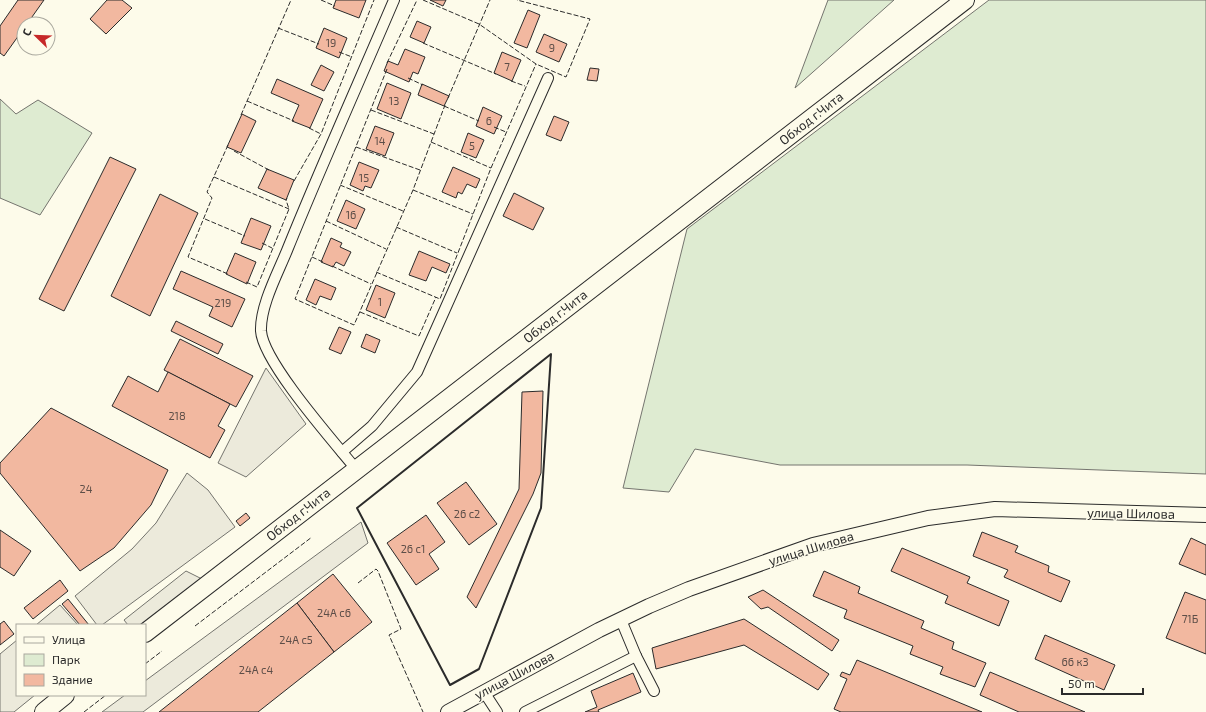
<svg xmlns="http://www.w3.org/2000/svg" width="1206" height="712" viewBox="0 0 1206 712" font-family="'Exo 2',sans-serif">
  <style>
    .green { fill: #deebd1; stroke: #74746e }
    .parking { fill: #eceadb; stroke: #74746e }
    .building { fill: #f2b8a0; stroke: #2b2b2b }
    .lines { fill: none; stroke-linecap: round; stroke-linejoin: round }
    .street-casing { stroke: #2b2b2b; stroke-width: 12 }
    .secondary-casing { stroke: #2b2b2b; stroke-width: 16 }
    .highway-casing { stroke: #2b2b2b; stroke-width: 20 }
    .street { stroke: #fdfbea; stroke-width: 10 }
    .secondary { stroke: #fdfbea; stroke-width: 14 }
    .highway { stroke: #fdfbea; stroke-width: 18 }
    .fence { stroke: #2b2b2b; stroke-width: 1; stroke-dasharray: 5 2; stroke-linecap: butt }
    .wall { stroke: #2b2b2b; stroke-width: 2 }
    .labels { text-anchor: middle; stroke-width: 3; stroke-linejoin: round; paint-order: stroke }
    .number-label { font-size: 11px; fill: #5d4e48 }
    .street-label { font-size: 13px; fill: #2b2b2b; stroke: #fdfbea }
  </style>
  <rect width="100%" height="100%" fill="#fdfbea"/>
  <g class="green">
    <polygon points="829,0 894,0 795,88 828,0"/>
    <polygon points="989,0 1206,0 1206,474 967,465 780,465 695,449 669,492 623,488 687,229"/>
    <polygon points="0,99 16,114 38,100 92,133 40,215 0,198"/>
  </g>
  <g class="parking">
    <polygon points="266,368 306,424 246,477 218,463"/>
    <polygon points="187,473 208,490 235,527 102,625 97,625 75,596 132,549 156,523"/>
    <polygon points="361,522 368,543 143,712 102,712 125,695 145,695 145,681"/>
    <polygon points="186,571 202,579 144,625 128,625 124,620"/>
    <polygon points="60,605 78,625 35,625 36,625"/>
    <polygon points="17,640 17,695 35,695 14,712 0,712 0,654"/>
  </g>
  <g class="building">
    <polygon points="18,0 44,0 27,24 24,24 24,28 4,56 0,53 0,26"/>
    <polygon points="107,0 122,0 132,8 106,34 90,19"/>
    <polygon points="336,0 366,0 359,18 333,8"/>
    <polygon points="430,0 446,0 443,6"/>
    <polygon points="528,10 540,15 527,48 514,43"/>
    <polygon points="417,21 431,27 424,43 410,37"/>
    <polygon points="324,28 347,38 339,58 316,48"/>
    <polygon points="544,34 567,44 559,62 536,52"/>
    <polygon points="405,49 425,57 418,74 413,72 409,82 384,71 388,61 398,65"/>
    <polygon points="502,52 521,60 512,81 494,73"/>
    <polygon points="321,65 334,72 324,91 311,85"/>
    <polygon points="590,68 599,69 597,81 587,80"/>
    <polygon points="277,79 323,99 310,128 292,121 299,105 271,93"/>
    <polygon points="387,83 411,93 401,119 377,109"/>
    <polygon points="422,84 449,96 444,106 418,95"/>
    <polygon points="483,107 502,116 494,134 476,126"/>
    <polygon points="242,114 256,121 241,153 227,147"/>
    <polygon points="554,116 569,122 561,141 546,135"/>
    <polygon points="375,126 394,133 385,156 366,149"/>
    <polygon points="468,133 484,140 476,158 461,152"/>
    <polygon points="110,157 136,169 64,311 39,299"/>
    <polygon points="359,162 379,170 371,188 365,186 363,191 350,185"/>
    <polygon points="453,167 480,179 476,188 467,184 462,194 458,192 456,198 442,192"/>
    <polygon points="267,169 294,180 286,200 258,188"/>
    <polygon points="514,193 544,208 533,230 503,216"/>
    <polygon points="160,194 198,213 150,316 111,296"/>
    <polygon points="346,200 365,209 356,229 337,221"/>
    <polygon points="251,218 271,226 261,250 241,243"/>
    <polygon points="331,238 342,243 340,247 351,252 344,266 336,262 333,267 321,262"/>
    <polygon points="419,251 450,264 446,273 432,267 426,281 409,275"/>
    <polygon points="235,253 256,262 247,284 226,274"/>
    <polygon points="181,271 245,299 232,327 209,316 213,307 173,289"/>
    <polygon points="315,279 336,288 331,300 320,296 316,305 306,300"/>
    <polygon points="376,285 395,293 385,318 366,310"/>
    <polygon points="176,321 223,344 218,354 171,331"/>
    <polygon points="339,327 351,332 341,354 329,349"/>
    <polygon points="366,334 380,340 375,353 361,347"/>
    <polygon points="180,339 253,376 236,407 164,370"/>
    <polygon points="168,372 230,404 218,426 225,430 210,458 112,406 128,376 158,392"/>
    <polygon points="543,391 541,473 533,494 476,608 467,597 519,489 522,392"/>
    <polygon points="51,408 168,470 151,505 114,548 80,571 0,473 0,463"/>
    <polygon points="466,482 497,524 469,545 437,503"/>
    <polygon points="246,513 250,518 240,526 236,521"/>
    <polygon points="426,515 445,542 429,554 439,569 416,585 387,543"/>
    <polygon points="0,530 31,551 14,576 0,567"/>
    <polygon points="982,532 1018,546 1015,552 1049,566 1048,572 1070,581 1061,602 1004,577 1008,570 973,556"/>
    <polygon points="1191,538 1206,545 1206,575 1179,564"/>
    <polygon points="902,548 970,577 967,583 1009,601 999,626 945,603 948,596 891,571"/>
    <polygon points="824,571 860,587 858,593 924,621 921,628 954,642 952,649 986,663 975,687 940,674 943,667 910,654 913,646 844,618 847,610 813,596"/>
    <polygon points="333,574 372,622 334,652 297,603"/>
    <polygon points="60,580 68,591 33,619 24,608"/>
    <polygon points="763,590 839,640 832,651 768,607 761,609 748,597"/>
    <polygon points="1185,592 1206,600 1206,654 1166,638"/>
    <polygon points="68,599 89,625 80,625 62,604"/>
    <polygon points="297,603 334,652 258,712 159,712"/>
    <polygon points="744,619 829,674 818,690 744,645 656,669 652,648"/>
    <polygon points="4,621 14,634 0,645 0,624"/>
    <polygon points="1045,635 1115,665 1104,690 1035,659"/>
    <polygon points="857,660 982,712 841,712 834,709 847,679 840,676 842,672 850,675"/>
    <polygon points="990,672 1085,712 1019,712 980,695"/>
    <polygon points="633,673 641,692 598,710 599,712 585,712 597,707 591,691"/>
  </g>
  <g class="lines">
    <g class="street-casing">
      <g id="street">
        <polyline points="342,452 372,426 417,372 548,78"/>
        <path d="M356,469C334,442 263,362 261,331C260,305 279,271 288,248C322,164 359,82 394,0"/>
        <polyline points="621,620 636,656 654,691"/>
        <polyline points="484,692 497,712"/>
        <polyline points="525,712 636,656"/>
      </g>
    </g>
    <g class="secondary-casing">
      <polyline id="secondary" points="448,712 599,630 649,606 689,589 813,545 928,518 995,509 1206,515"/>
    </g>
    <g class="highway-casing">
      <g id="highway">
        <polyline points="145,633 965,0"/>
        <polyline points="44,712 65,695"/>
      </g>
    </g>
    <use href="#street" class="street"/>
    <use href="#secondary" class="secondary"/>
    <use href="#highway" class="highway"/>
    <g class="fence">
      <polyline points="321,0 335,6"/>
      <polyline points="423,0 479,24 536,64 566,77 590,19 517,0"/>
      <polyline points="278,28 319,44"/>
      <polyline points="423,43 496,74"/>
      <polyline points="339,52 352,57"/>
      <polyline points="387,63 417,0"/>
      <polyline points="387,69 295,299 354,325 413,190 445,105"/>
      <polyline points="408,78 423,85"/>
      <polyline points="511,81 525,86"/>
      <polyline points="448,98 490,0"/>
      <polyline points="247,101 294,121"/>
      <polyline points="444,106 479,121"/>
      <polyline points="371,110 434,134"/>
      <polyline points="241,115 291,0"/>
      <polyline points="494,127 506,132"/>
      <polyline points="309,128 321,134"/>
      <polyline points="431,142 491,168"/>
      <polyline points="228,145 207,192 212,198 188,257 228,274"/>
      <polyline points="356,147 420,170"/>
      <polyline points="234,151 269,170"/>
      <polyline points="214,177 289,209"/>
      <polyline points="294,181 321,134 374,0"/>
      <polyline points="340,185 403,211"/>
      <polyline points="413,190 473,214"/>
      <polyline points="205,219 245,236"/>
      <polyline points="326,221 386,249"/>
      <polyline points="396,227 457,253"/>
      <polyline points="262,243 272,248"/>
      <polyline points="312,257 323,262"/>
      <polyline points="332,266 371,284"/>
      <polyline points="376,272 440,299 491,168 536,64"/>
      <polyline points="246,282 257,287 289,209 286,200 287,198"/>
      <polyline points="360,312 419,336 436,297"/>
      <polyline points="358,583 376,569 378,571 401,629 389,635 423,712"/>
      <polyline points="195,626 312,537"/>
      <polyline points="145,664 162,651"/>
      <polyline points="84,712 106,695"/>
    </g>
    <polygon class="wall" points="551,354 541,508 479,669 450,685 357,508"/>
  </g>
  <g class="labels">
    <g class="number-label">
      <text x="331" y="47">19</text>
      <text x="552" y="52">9</text>
      <text x="507" y="71">7</text>
      <text x="394" y="105">13</text>
      <text x="489" y="125">6</text>
      <text x="380" y="145">14</text>
      <text x="472" y="150">5</text>
      <text x="364" y="182">15</text>
      <text x="351" y="219">16</text>
      <text x="380" y="306">1</text>
      <text x="223" y="307">219</text>
      <text x="177" y="420">218</text>
      <text x="86" y="493">24</text>
      <text x="467" y="518">26 с2</text>
      <text x="413" y="553">26 с1</text>
      <text x="334" y="617">24А с6</text>
      <text x="1190" y="623">71Б</text>
      <text x="296" y="644">24А с5</text>
      <text x="1075" y="666">66 к3</text>
      <text x="256" y="674">24А с4</text>
    </g>
    <g class="street-label">
      <text transform="translate(811 118) rotate(-38)" y="5">Обход г.Чита</text>
      <text transform="translate(555 316) rotate(-38)" y="5">Обход г.Чита</text>
      <text transform="translate(1131 513) rotate(1)" y="5">улица Шилова</text>
      <text transform="translate(298 514) rotate(-38)" y="5">Обход г.Чита</text>
      <text transform="translate(811 548) rotate(-17)" y="5">улица Шилова</text>
      <text transform="translate(514 675) rotate(-28)" y="5">улица Шилова</text>
    </g>
  </g>
  <rect x="16" y="624" width="130" height="72" fill="#fdfbea" stroke="#a9a89e"/>
  <rect x="24" y="637" width="20" height="6" fill="#fdfbea" stroke="#a9a89e"/>
  <text x="52" y="644" font-size="12" fill="#2b2b2b">Улица</text>
  <rect x="24" y="654" width="20" height="12" fill="#deebd1" stroke="#a9a89e"/>
  <text x="52" y="664" font-size="12" fill="#2b2b2b">Парк</text>
  <rect x="24" y="674" width="20" height="12" fill="#f2b8a0" stroke="#a9a89e"/>
  <text x="52" y="684" font-size="12" fill="#2b2b2b">Здание</text>
  <g transform="translate(36 36) rotate(293)"><circle r="19" fill="#fdfbea" stroke="#a9a89e"/>
  <path d="M0-3L7 15L0 10L-7 15Z" fill="#c62828"/>
  <text y="-6" font-size="11" font-weight="bold" text-anchor="middle" fill="#2b2b2b">С</text>
  </g>
  <path d="M1062 688v6h81v-6" fill="none" stroke="#2b2b2b" stroke-width="2"/>
  <text x="1068" y="688" font-size="12" fill="#2b2b2b" stroke="#fdfbea" stroke-width="3" paint-order="stroke">50 m</text>
</svg>
